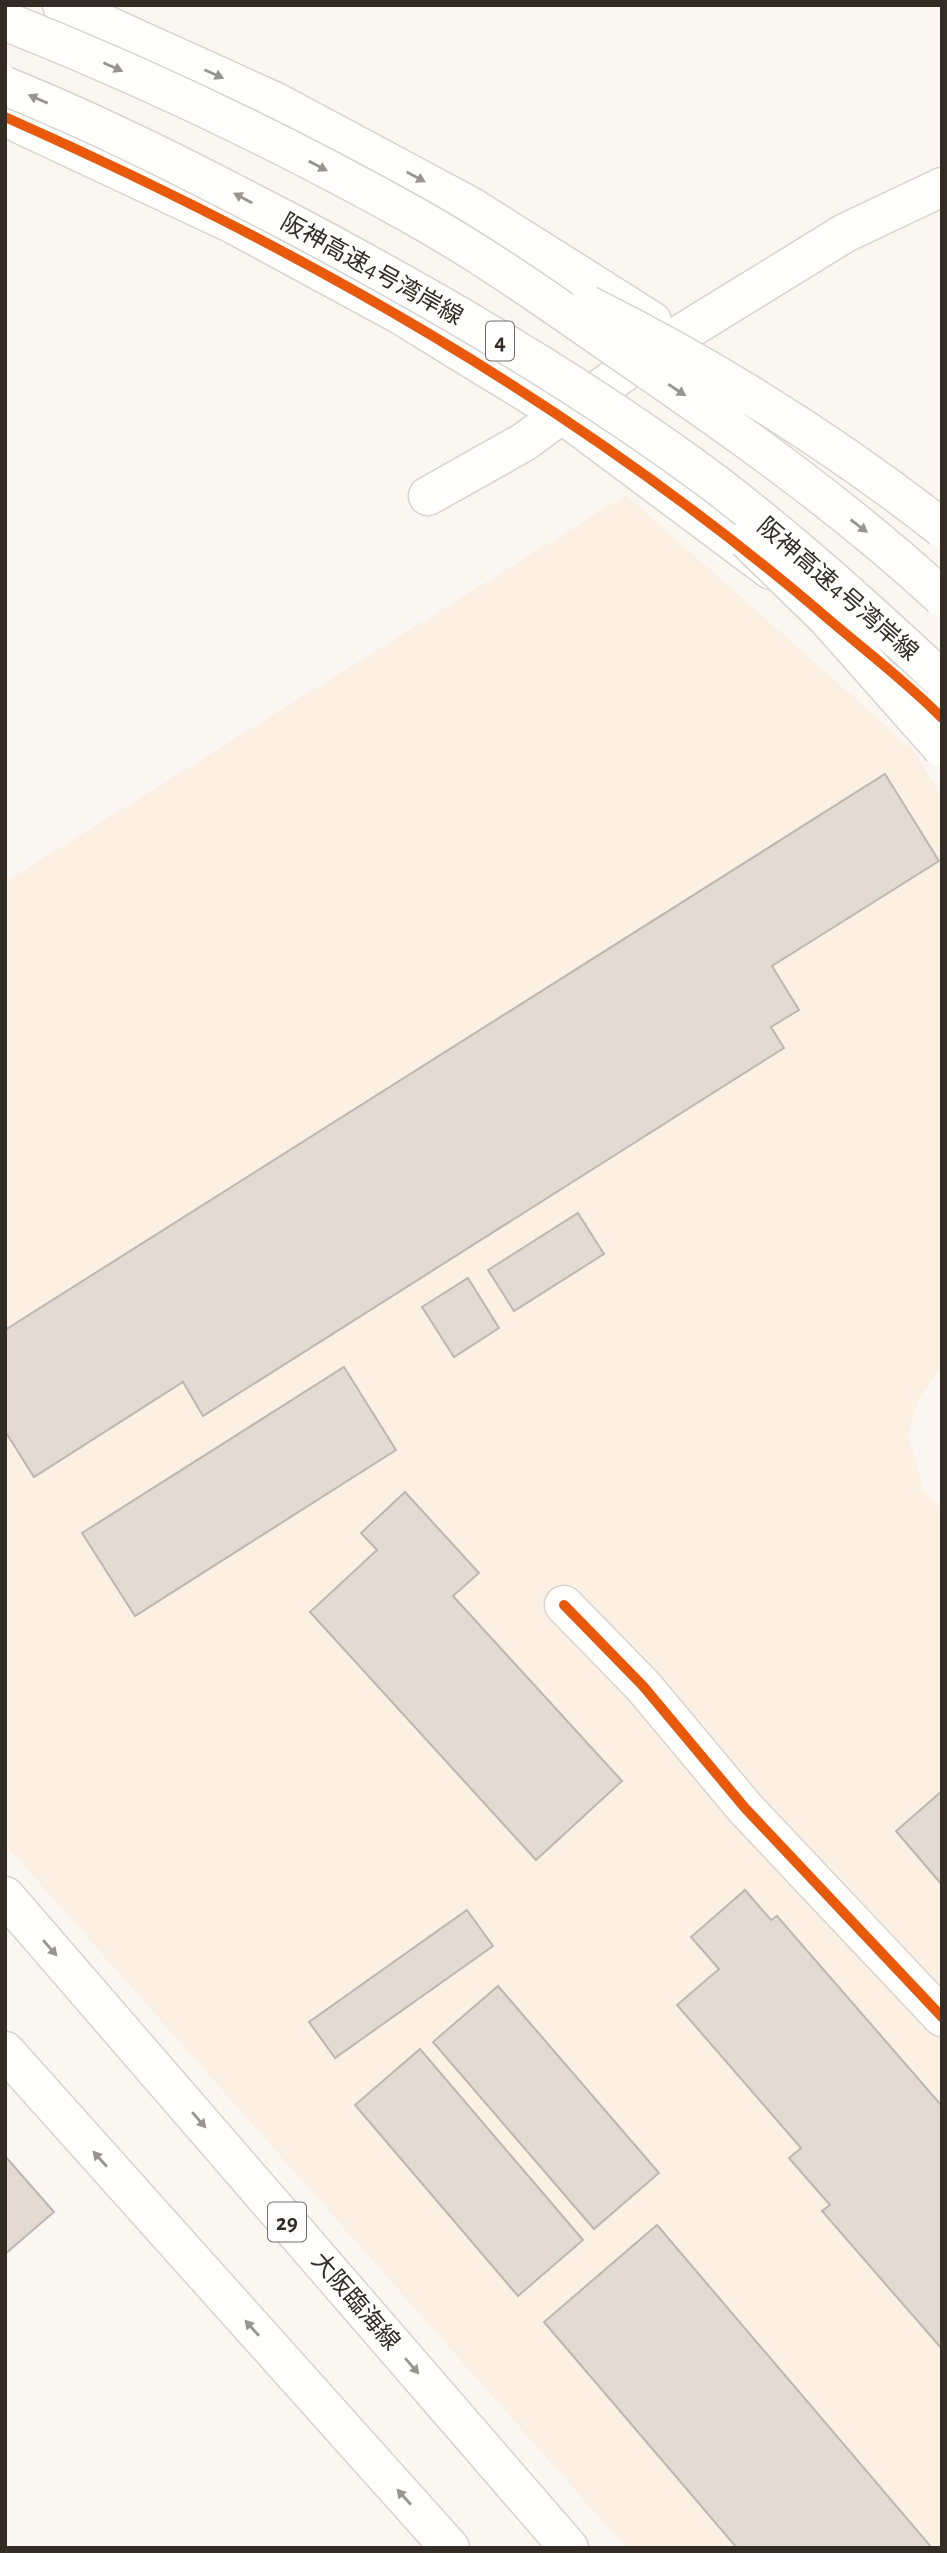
<svg xmlns="http://www.w3.org/2000/svg" width="947" height="2553" viewBox="0 0 947 2553" font-family="'Alegreya Sans','Noto Sans JP',sans-serif">
  <style>
    .built { fill: #fcf0e3 }
    .building { fill: #e3dad1; stroke: #bcb7b2; stroke-width: 2 }
    .lines { fill: none; stroke-linecap: round; stroke-linejoin: round }
    .street-casing { stroke: #d8d3ce; stroke-width: 41 }
    .secondary-casing { stroke: #d8d3ce; stroke-width: 41 }
    .primary-casing { stroke: #d8d3ce; stroke-width: 41 }
    .street { stroke: #fefefd; stroke-width: 38 }
    .secondary { stroke: #fefefd; stroke-width: 38 }
    .primary { stroke: #fefefd; stroke-width: 38 }
    .highway-bridge-casing { stroke: #d8d3ce; stroke-width: 41; stroke-linecap: butt }
    .highway-bridge { stroke: #fefefd; stroke-width: 38 }
    .cycleway-casing { stroke: #fff; stroke-width: 15 }
    .cycleway { stroke: #e8590c; stroke-width: 10 }
    .oneway { fill: #989590 }
    .labels { text-anchor: middle; stroke-width: 5; stroke-linejoin: round; paint-order: stroke }
    .shield { fill: #fff; stroke: #706b66; stroke-width: 2 }
    .shield-label { font-size: 23px; font-weight: bold; fill: #322c24 }
    .street-label { font-size: 24px; fill: #322c24; stroke: #fff }
  </style>
  <rect width="100%" height="100%" fill="#faf6f2"/>
  <polygon class="built" points="626,495 913,750 942,797 942,1366 918,1400 908,1436 925,1492 942,1510 942,2548 626,2548 5,1844 5,882"/>
  <g class="building">
    <polygon points="885,774 939,861 772,966 799,1010 771,1027 784,1048 203,1416 183,1382 34,1477 5,1431 5,1330"/>
    <polygon points="578,1213 604,1254 514,1311 488,1270"/>
    <polygon points="468,1278 499,1328 454,1357 422,1307"/>
    <polygon points="344,1367 396,1450 135,1616 82,1533"/>
    <polygon points="405,1492 479,1573 453,1596 622,1781 536,1860 310,1612 377,1550 361,1533"/>
    <polygon points="942,1791 942,1885 896,1831"/>
    <polygon points="745,1890 771,1920 777,1916 942,2106 942,2349 822,2211 830,2205 789,2158 801,2148 677,2005 719,1969 691,1937"/>
    <polygon points="467,1910 493,1946 335,2058 309,2022"/>
    <polygon points="498,1986 659,2173 594,2229 433,2042"/>
    <polygon points="420,2049 583,2240 518,2296 355,2105"/>
    <polygon points="5,2156 54,2212 5,2254"/>
    <polygon points="657,2225 932,2548 737,2548 544,2322"/>
  </g>
  <g class="lines">
    <g class="street-casing">
      <g id="street">
        <polyline points="428,496 524,442 562,414"/>
        <polyline points="564,1605 643,1686 745,1808 942,2017"/>
      </g>
    </g>
    <g class="secondary-casing">
      <g id="secondary">
        <polyline points="62,5 276,102 470,206 652,321"/>
        <polyline points="5,117 233,224 399,314 562,414 771,570"/>
        <polyline points="564,413 676,337 845,233 942,187"/>
        <polyline points="893,675 942,718"/>
      </g>
    </g>
    <g class="primary-casing">
      <g id="primary">
        <polyline points="5,1896 569,2548"/>
        <polyline points="5,2051 450,2548"/>
      </g>
    </g>
    <use href="#street" class="street"/>
    <use href="#secondary" class="secondary"/>
    <use href="#primary" class="primary"/>
    <g class="highway-bridge-casing">
      <g id="highway-bridge">
        <path d="M5,21C146,77 284,143 416,217C496,262 572,318 648,370C750,440 851,513 942,597"/>
        <path d="M5,86C104,126 199,175 293,224C438,301 581,384 713,482C793,543 868,611 942,680"/>
        <path d="M588,305C712,367 832,442 942,528"/>
        <polyline points="747,540 826,617 942,748"/>
      </g>
    </g>
    <use href="#highway-bridge" class="highway-bridge"/>
    <g class="cycleway-casing">
      <g id="cycleway">
        <path d="M5,117C299,247 573,402 819,611C859,646 904,679 942,718"/>
        <polyline points="564,1605 643,1686 745,1808 942,2017"/>
      </g>
    </g>
    <use href="#cycleway" class="cycleway"/>
  </g>
  <defs><path id="oneway-solid" d="M-6-.8H1V-3.2L6.5 0L1 3.2V.8H-6Z" transform="scale(1.75)"/></defs>
  <g class="oneway">
    <use href="#oneway-solid" transform="translate(113 67) rotate(24)"/>
    <use href="#oneway-solid" transform="translate(214 74) rotate(24)"/>
    <use href="#oneway-solid" transform="translate(38 99) rotate(-157)"/>
    <use href="#oneway-solid" transform="translate(318 166) rotate(28)"/>
    <use href="#oneway-solid" transform="translate(416 177) rotate(28)"/>
    <use href="#oneway-solid" transform="translate(243 198) rotate(-152)"/>
    <use href="#oneway-solid" transform="translate(677 390) rotate(34)"/>
    <use href="#oneway-solid" transform="translate(859 526) rotate(37)"/>
    <use href="#oneway-solid" transform="translate(50 1948) rotate(49)"/>
    <use href="#oneway-solid" transform="translate(199 2120) rotate(49)"/>
    <use href="#oneway-solid" transform="translate(100 2159) rotate(-132)"/>
    <use href="#oneway-solid" transform="translate(252 2328) rotate(-132)"/>
    <use href="#oneway-solid" transform="translate(412 2366) rotate(49)"/>
    <use href="#oneway-solid" transform="translate(404 2497) rotate(-132)"/>
  </g>
  <g class="labels">
    <g class="shield">
      <rect x="486" y="321.5" width="28" height="39" rx="5"/>
      <rect x="268" y="2202.5" width="38" height="39" rx="5"/>
    </g>
    <g class="shield-label">
      <text x="500" y="349">4</text>
      <text x="287" y="2230">29</text>
    </g>
    <g class="street-label">
      <text transform="translate(372 269) rotate(29)" y="8">阪神高速4号湾岸線</text>
      <text transform="translate(838 589) rotate(41)" y="8">阪神高速4号湾岸線</text>
      <text transform="translate(356 2301) rotate(49)" y="8">大阪臨海線</text>
    </g>
  </g>
  <rect width="947" height="2553" fill="none" stroke="#322c24" stroke-width="14"/>
</svg>
